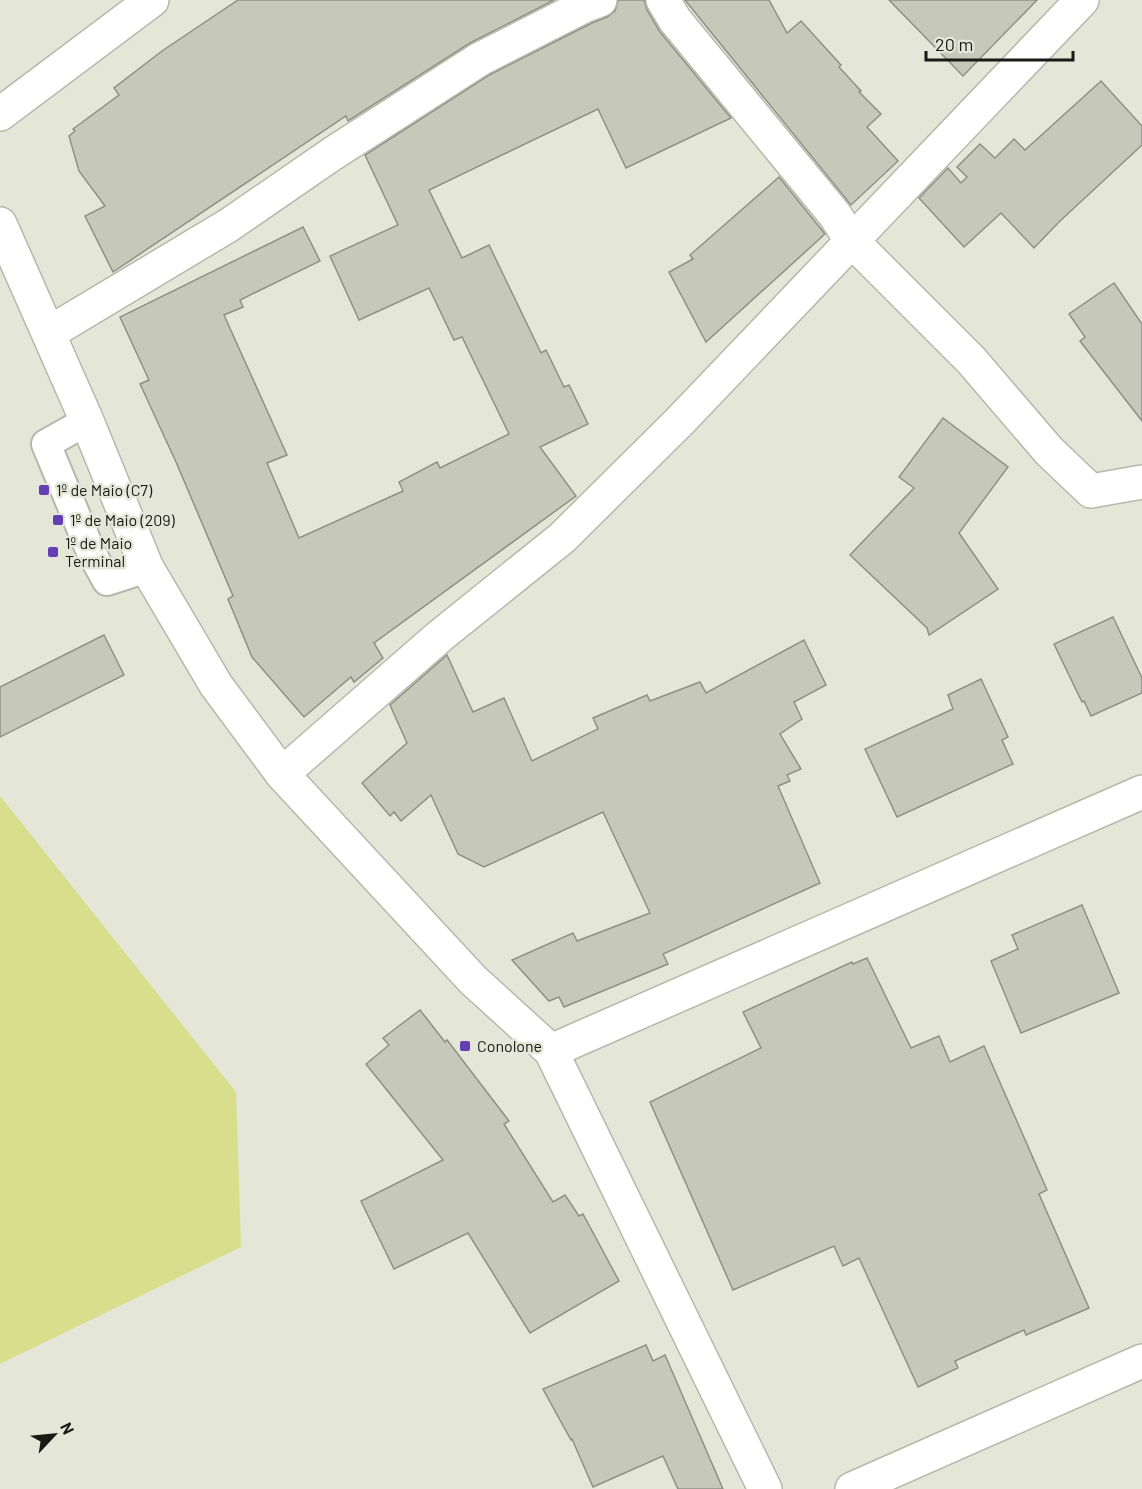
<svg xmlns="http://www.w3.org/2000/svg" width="1142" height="1489" viewBox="0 0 1142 1489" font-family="Barlow,sans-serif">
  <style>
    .green { fill: #d7df8c }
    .building { fill: #c6c8ba; stroke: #8f9184; stroke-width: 1.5 }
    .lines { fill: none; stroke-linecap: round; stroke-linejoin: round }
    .lane-casing { stroke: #b6b8aa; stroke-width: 32 }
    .street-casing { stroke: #b6b8aa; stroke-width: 36 }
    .secondary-casing { stroke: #b6b8aa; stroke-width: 36 }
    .lane { stroke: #fff; stroke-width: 28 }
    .street { stroke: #fff; stroke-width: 33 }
    .secondary { stroke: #fff; stroke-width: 33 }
    .poi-dot { fill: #653eb6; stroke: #e4e6d8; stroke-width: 2 }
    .labels { text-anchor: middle; stroke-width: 5; stroke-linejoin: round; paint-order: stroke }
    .poi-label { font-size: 16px; fill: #191a15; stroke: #e4e6d8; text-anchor: start }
  </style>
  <rect width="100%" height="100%" fill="#e4e6d8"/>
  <polygon class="green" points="0,796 236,1092 241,1247 0,1364"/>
  <g class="building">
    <polygon points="238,0 554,0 470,43 348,121 346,116 113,272 85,216 105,206 79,171 69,136 75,131 73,129 119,95 114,88 162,51"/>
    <polygon points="618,0 644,0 647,10 660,32 731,118 626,168 598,109 429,190 462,258 489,245 541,353 546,350 564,387 569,385 588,424 540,447 576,496 374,643 383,658 354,682 351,677 304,717 252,657 228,599 233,596 176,462 140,384 149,380 120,317 303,227 320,261 240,300 243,307 224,315 287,455 267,463 299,538 403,491 399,482 437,462 440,468 509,434 462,337 454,340 429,288 359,320 330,256 398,225 365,155 489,75 592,23 607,17 615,11"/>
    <polygon points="685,0 769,0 787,33 801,21 841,65 839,67 861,91 859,92 881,114 867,127 898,161 851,205"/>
    <polygon points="889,0 1037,0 963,76"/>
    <polygon points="1101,81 1142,126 1142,145 1060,221 1034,248 1001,213 964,247 919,198 948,168 961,183 967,177 957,167 980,144 995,158 1014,139 1025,150"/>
    <polygon points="779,177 825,234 706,342 669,272 693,259 690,255"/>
    <polygon points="1114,283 1142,324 1142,421 1080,341 1085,337 1069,314"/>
    <polygon points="943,418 1008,467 959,533 998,589 929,635 927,628 850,555 914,488 899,477"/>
    <polygon points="1113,617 1142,678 1142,693 1091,716 1084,701 1082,702 1054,644"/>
    <polygon points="104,635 124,675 0,737 0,687"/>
    <polygon points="804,640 826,685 794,702 802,719 780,734 801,769 787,775 790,781 778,786 820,883 663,954 668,964 564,1007 559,997 549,1001 512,960 573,933 577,941 650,913 603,812 484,867 458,854 431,795 401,821 394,812 390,816 362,783 407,743 390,705 447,655 473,712 504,698 532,761 598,729 593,718 647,695 650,701 700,682 706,693"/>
    <polygon points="981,679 1008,737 1002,740 1013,764 897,817 865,749 953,709 948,695"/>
    <polygon points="1082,905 1119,993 1021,1033 991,961 1018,949 1012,935"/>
    <polygon points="867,958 911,1048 939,1036 950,1062 984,1046 1047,1190 1039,1194 1089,1308 1026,1335 1024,1330 955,1361 958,1368 918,1387 859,1258 843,1266 834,1246 733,1290 650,1102 761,1048 743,1012 852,962 853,964"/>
    <polygon points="420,1010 445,1042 447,1040 509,1121 504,1124 553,1202 565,1195 579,1216 583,1214 619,1281 530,1333 468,1233 394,1269 361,1201 443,1160 366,1064 389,1045 383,1038"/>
    <polygon points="646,1345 653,1361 665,1355 723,1489 678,1489 663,1456 593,1487 572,1439 571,1440 543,1389"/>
  </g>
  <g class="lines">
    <g class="lane-casing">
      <polyline id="lane" points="87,421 46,444 91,552 107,581 147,568"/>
    </g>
    <g class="street-casing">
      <g id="street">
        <polyline points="663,0 675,20 835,215 851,240 971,360 1049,451 1091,491 1142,482"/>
        <polyline points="49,333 229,225 332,154 480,59 584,6 600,0"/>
        <polyline points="282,774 440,636 562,538 680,421 1082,0"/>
        <polyline points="852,1489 1142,1361"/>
      </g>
    </g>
    <g class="secondary-casing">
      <g id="secondary">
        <polyline points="0,114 152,0"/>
        <polyline points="0,224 87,421 147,568 216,685 282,774 473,980 551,1051 765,1489"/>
        <polyline points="551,1051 1142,792"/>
      </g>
    </g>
    <use href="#lane" class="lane"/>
    <use href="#street" class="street"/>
    <use href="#secondary" class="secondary"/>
  </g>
  <g class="poi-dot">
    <rect x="38" y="484" width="12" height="12" rx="3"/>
    <rect x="52" y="514" width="12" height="12" rx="3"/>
    <rect x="47" y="546" width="12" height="12" rx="3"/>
    <rect x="459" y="1040" width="12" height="12" rx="3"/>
  </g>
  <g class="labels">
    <g class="poi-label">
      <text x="56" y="496">1º de Maio (C7)</text>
      <text x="70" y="526">1º de Maio (209)</text>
      <text x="65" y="549">1º de Maio<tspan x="65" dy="18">Terminal</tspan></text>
      <text x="477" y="1052">Conolone</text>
    </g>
  </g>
  <g transform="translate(54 1435) rotate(64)" stroke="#e4e6d8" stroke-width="4.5" paint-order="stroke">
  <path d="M0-4.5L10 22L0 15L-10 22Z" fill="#191a15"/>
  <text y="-9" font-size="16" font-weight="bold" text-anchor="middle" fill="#191a15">N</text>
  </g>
  <path d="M926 51v9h147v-9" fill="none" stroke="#191a15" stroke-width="3"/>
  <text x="935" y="51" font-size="18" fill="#191a15" stroke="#e4e6d8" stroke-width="4.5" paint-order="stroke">20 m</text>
</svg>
